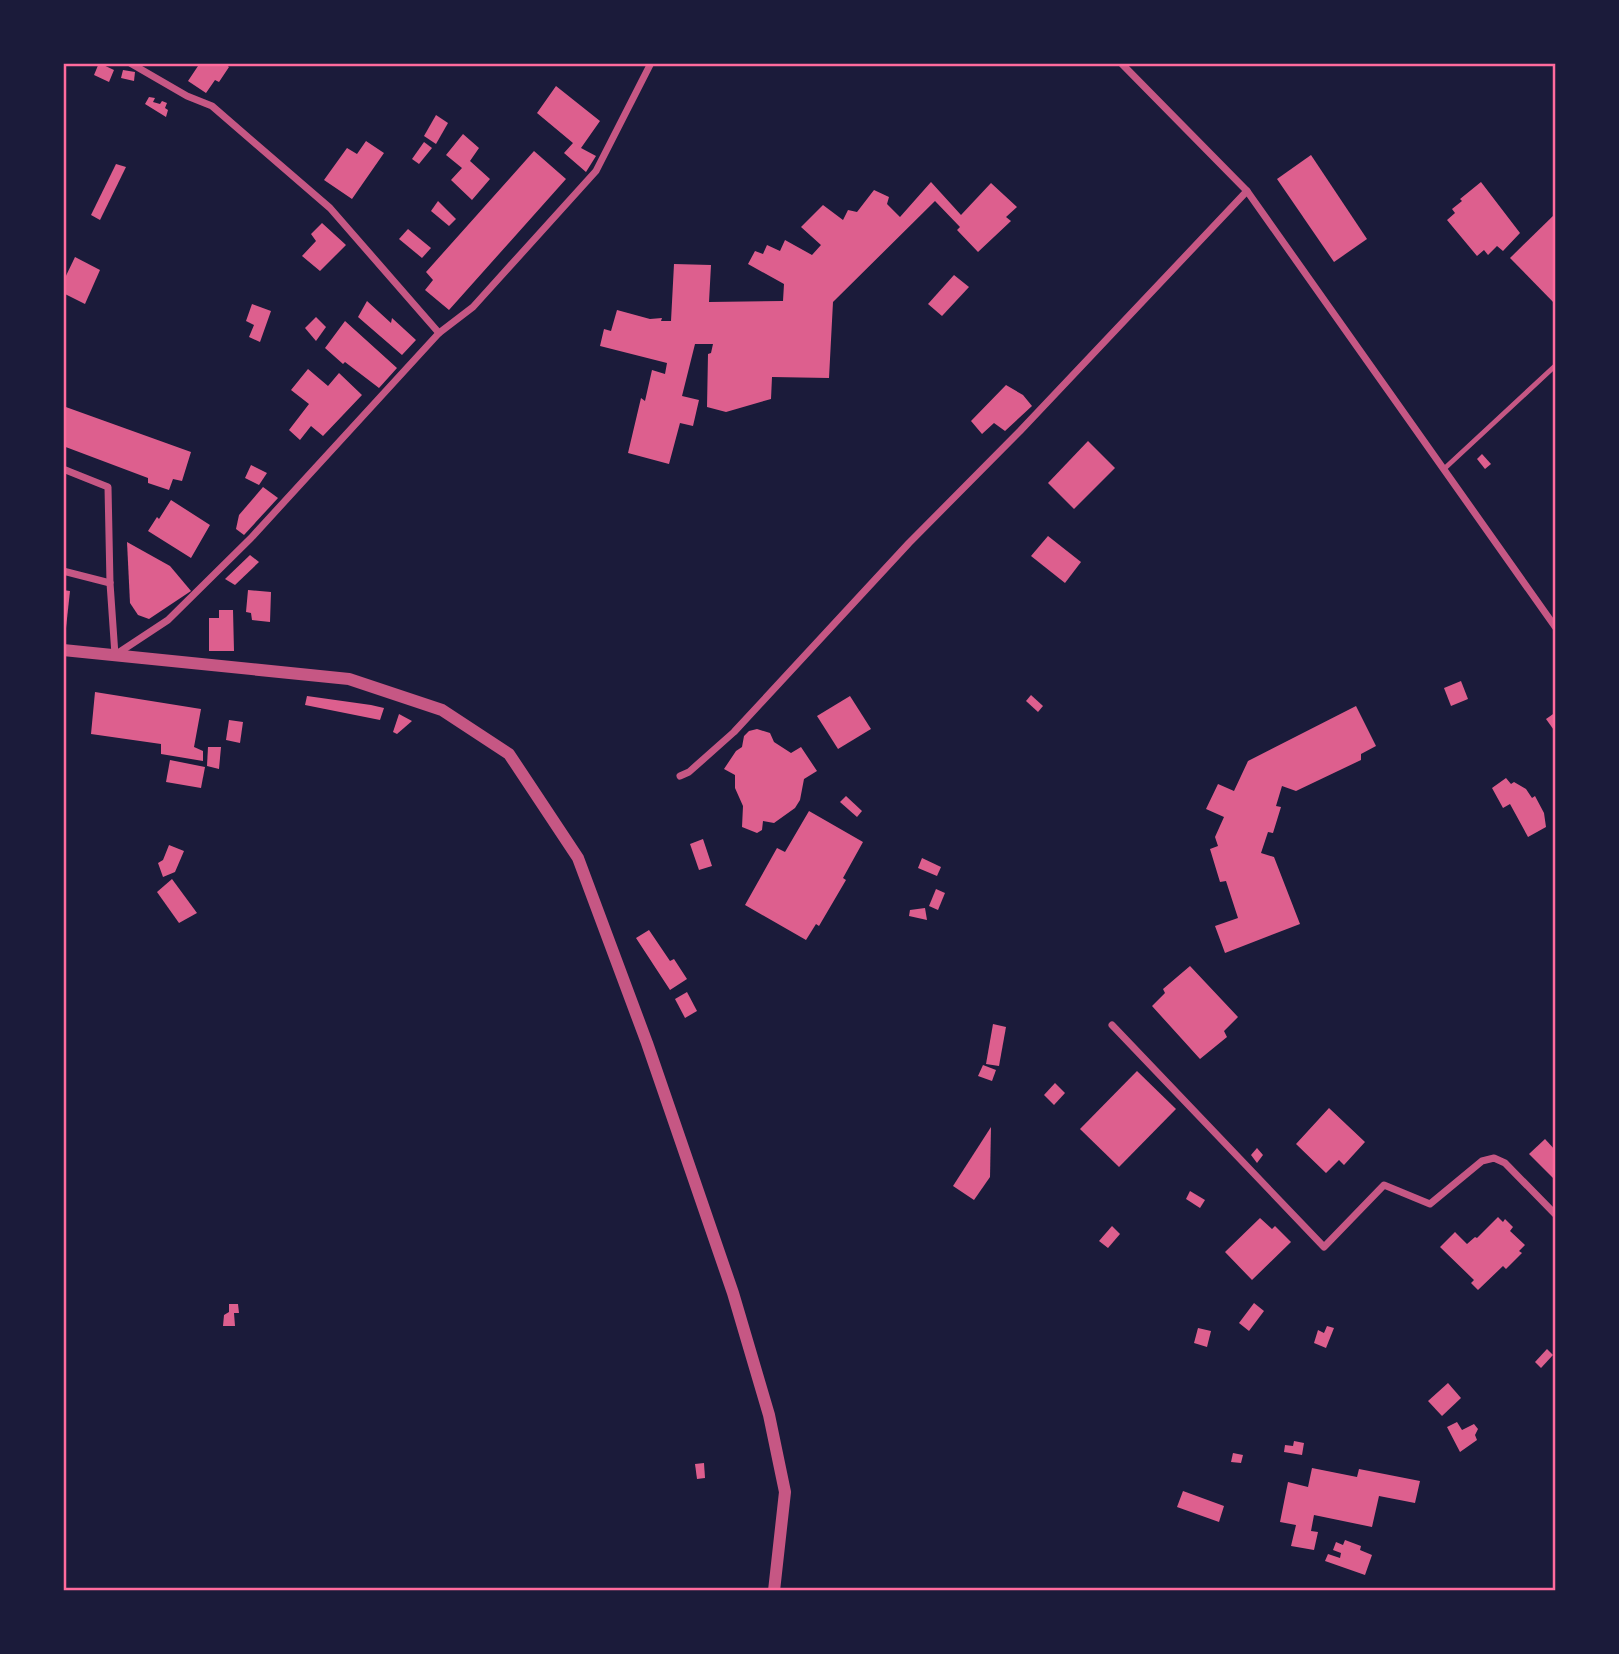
<svg xmlns="http://www.w3.org/2000/svg" width="1619" height="1654" viewBox="0 0 1619 1654" font-family="Inter,sans-serif">
  <style>
    .building { fill: #dd5f8e }
    .lines { fill: none; stroke-linecap: round; stroke-linejoin: round }
    .service { stroke: #c65784; stroke-width: 5 }
    .minor { stroke: #c65784; stroke-width: 7 }
    .tertiary { stroke: #c65784; stroke-width: 12 }
    .neatline { fill: none; stroke: #ff6b9d; stroke-width: 2.5 }
  </style>
  <rect width="100%" height="100%" fill="#1b1b3a"/>
  <g class="building">
    <polygon points="99,63 114,70 109,82 94,75"/>
    <polygon points="200,63 224,63 229,67 219,82 215,80 206,93 188,81"/>
    <polygon points="123,70 135,72 134,81 121,78"/>
    <polygon points="556,86 600,121 581,148 596,156 586,172 564,153 573,143 537,113"/>
    <polygon points="149,97 155,98 153,102 160,104 162,101 167,103 165,108 168,110 166,117 145,104"/>
    <polygon points="436,115 448,123 436,144 424,136"/>
    <polygon points="463,134 479,148 470,161 490,179 472,200 451,180 462,168 446,155"/>
    <polygon points="366,141 384,153 352,199 324,180 347,148 357,154"/>
    <polygon points="424,142 432,148 419,164 412,159"/>
    <polygon points="534,151 566,179 449,310 425,290 433,280 426,272"/>
    <polygon points="1311,155 1367,239 1334,262 1277,179"/>
    <polygon points="116,164 126,167 100,220 91,215"/>
    <polygon points="931,182 961,215 991,183 1017,207 1006,217 1011,221 978,252 957,230 960,227 935,201 833,302 829,378 772,377 771,399 726,412 707,407 708,354 711,353 713,344 695,344 682,396 699,400 693,426 680,423 669,464 628,453 641,398 645,401 652,370 665,374 667,363 600,346 604,329 611,331 617,310 650,319 662,318 661,321 671,321 674,264 711,265 709,302 783,301 784,284 748,264 755,251 763,254 767,245 780,251 785,240 812,255 821,245 801,227 823,205 843,220 848,210 857,212 874,190 889,197 887,204 900,217"/>
    <polygon points="1481,182 1520,233 1503,251 1497,246 1488,255 1484,250 1477,256 1447,220 1455,213 1452,209 1462,201 1460,199"/>
    <polygon points="438,201 456,219 449,226 431,211"/>
    <polygon points="1556,213 1556,305 1510,258"/>
    <polygon points="322,223 346,245 320,271 302,256 316,241 311,234"/>
    <polygon points="408,229 431,248 422,258 399,239"/>
    <polygon points="75,257 100,270 85,304 63,293 63,282"/>
    <polygon points="954,275 969,287 942,316 928,304"/>
    <polygon points="367,301 391,323 392,318 416,340 402,355 358,317"/>
    <polygon points="252,304 271,311 260,342 249,337 254,325 246,321"/>
    <polygon points="316,317 326,327 316,341 305,328"/>
    <polygon points="345,321 397,368 379,388 345,362 343,364 325,348"/>
    <polygon points="308,369 328,386 339,373 362,395 323,436 311,426 300,440 289,430 309,404 291,390"/>
    <polygon points="1006,385 1023,395 1032,406 1005,431 994,423 982,434 971,421"/>
    <polygon points="63,406 191,452 182,481 173,479 169,490 148,483 148,478 63,446"/>
    <polygon points="1088,441 1115,468 1074,509 1048,483"/>
    <polygon points="1482,454 1491,464 1485,469 1477,459"/>
    <polygon points="251,465 267,473 259,485 245,478"/>
    <polygon points="263,487 278,498 244,535 236,529 239,515"/>
    <polygon points="171,500 210,525 191,558 148,531 157,517 159,519"/>
    <polygon points="1048,536 1081,562 1065,583 1031,556"/>
    <polygon points="127,542 170,566 191,591 149,619 138,615 130,603"/>
    <polygon points="250,555 259,562 235,585 225,579"/>
    <polygon points="63,590 70,591 66,628 63,627"/>
    <polygon points="248,590 271,592 270,622 252,620 251,613 246,612"/>
    <polygon points="219,610 233,610 234,651 209,651 209,618 219,618"/>
    <polygon points="1461,681 1468,699 1451,706 1444,688"/>
    <polygon points="95,692 201,709 194,747 203,751 203,761 161,754 161,744 91,734"/>
    <polygon points="1031,695 1043,706 1038,712 1026,701"/>
    <polygon points="307,696 371,705 384,708 380,720 305,705"/>
    <polygon points="850,696 871,729 838,749 817,716"/>
    <polygon points="1356,706 1376,746 1361,754 1361,760 1296,791 1282,786 1276,806 1281,807 1273,833 1268,832 1261,853 1274,857 1300,924 1225,953 1215,926 1238,918 1226,881 1220,882 1210,849 1218,846 1215,837 1224,817 1206,809 1218,784 1234,791 1248,761"/>
    <polygon points="1556,712 1556,733 1546,719"/>
    <polygon points="399,714 412,721 397,734 393,732"/>
    <polygon points="229,720 243,722 240,743 226,740"/>
    <polygon points="757,729 770,733 774,742 791,753 801,747 817,771 804,779 800,800 795,808 774,823 763,821 762,830 757,833 742,827 743,806 735,788 735,775 724,769 736,751 742,747 744,736 749,731"/>
    <polygon points="208,747 221,747 219,769 207,766"/>
    <polygon points="170,760 205,767 201,788 166,782"/>
    <polygon points="1506,778 1511,784 1514,782 1526,789 1532,798 1535,796 1544,813 1546,827 1528,837 1510,804 1503,808 1492,788"/>
    <polygon points="846,796 862,811 857,817 840,802"/>
    <polygon points="809,811 863,842 843,878 846,880 819,926 816,924 806,940 745,905 777,848 785,852"/>
    <polygon points="703,839 712,866 699,870 690,844"/>
    <polygon points="169,845 184,851 175,872 163,877 158,863 163,860"/>
    <polygon points="922,858 941,867 937,876 918,868"/>
    <polygon points="172,879 197,913 179,923 157,892"/>
    <polygon points="936,889 945,893 938,910 929,906"/>
    <polygon points="925,908 927,920 909,916 910,910"/>
    <polygon points="649,930 670,961 674,959 687,979 670,990 636,938"/>
    <polygon points="1190,966 1238,1017 1224,1031 1227,1037 1200,1059 1152,1006 1165,993 1163,989"/>
    <polygon points="687,992 697,1011 685,1018 675,999"/>
    <polygon points="993,1024 1006,1027 999,1066 986,1064"/>
    <polygon points="983,1065 996,1070 992,1081 978,1076"/>
    <polygon points="1137,1071 1176,1109 1119,1167 1080,1129"/>
    <polygon points="1055,1083 1065,1093 1054,1105 1044,1095"/>
    <polygon points="1329,1108 1365,1142 1344,1165 1339,1160 1326,1173 1296,1144"/>
    <polygon points="991,1127 990,1177 974,1200 953,1186"/>
    <polygon points="1545,1139 1556,1151 1556,1181 1529,1154"/>
    <polygon points="1257,1148 1263,1155 1257,1163 1251,1155"/>
    <polygon points="1190,1191 1205,1200 1200,1208 1186,1199"/>
    <polygon points="1498,1217 1503,1222 1505,1219 1513,1227 1510,1231 1525,1245 1519,1251 1522,1253 1506,1269 1503,1266 1478,1290 1471,1283 1474,1280 1440,1247 1455,1232 1467,1244 1475,1237 1477,1238"/>
    <polygon points="1260,1218 1272,1229 1275,1226 1291,1242 1252,1280 1225,1252"/>
    <polygon points="1112,1226 1120,1234 1108,1248 1099,1241"/>
    <polygon points="1254,1303 1264,1311 1249,1331 1239,1323"/>
    <polygon points="229,1304 238,1304 239,1313 234,1313 235,1326 223,1326 224,1315 229,1312"/>
    <polygon points="1327,1326 1334,1328 1326,1348 1314,1343 1318,1330 1324,1333"/>
    <polygon points="1198,1328 1211,1331 1207,1347 1194,1343"/>
    <polygon points="1547,1349 1553,1355 1541,1368 1535,1362"/>
    <polygon points="1448,1383 1461,1398 1442,1416 1428,1401"/>
    <polygon points="1457,1422 1462,1430 1474,1424 1478,1429 1475,1435 1477,1440 1460,1452 1447,1427"/>
    <polygon points="1294,1441 1304,1443 1302,1455 1284,1452 1285,1445 1293,1446"/>
    <polygon points="1233,1453 1243,1455 1241,1463 1231,1462"/>
    <polygon points="704,1463 705,1478 697,1479 695,1464"/>
    <polygon points="1312,1468 1357,1477 1359,1469 1420,1481 1415,1503 1379,1496 1372,1527 1314,1515 1311,1531 1318,1532 1314,1550 1291,1546 1296,1525 1280,1522 1288,1482 1308,1487"/>
    <polygon points="1183,1491 1224,1506 1219,1522 1177,1507"/>
    <polygon points="1345,1540 1361,1546 1360,1550 1372,1555 1365,1575 1325,1561 1328,1554 1340,1558 1341,1553 1333,1550 1336,1542 1343,1545"/>
  </g>
  <g class="lines">
    <polyline class="service" points="1444,469 1556,365"/>
    <g class="minor">
      <polyline points="130,63 187,96 212,106 330,208 439,333"/>
      <polyline points="1121,63 1247,191 1556,628"/>
      <polyline points="63,469 108,487 110,583 115,655 168,620 251,538 439,333 473,307 596,171 651,63"/>
      <polyline points="63,571 110,583"/>
      <polyline points="680,776 689,772 734,732 909,543 1020,431 1247,191"/>
      <polyline points="1112,1025 1324,1247 1384,1185 1430,1204 1482,1161 1494,1158 1505,1163 1556,1215"/>
    </g>
    <polyline class="tertiary" points="63,650 349,679 442,710 509,754 578,858 647,1043 733,1293 769,1415 785,1492 774,1591"/>
  </g>
  <rect width="1619" height="1654" fill="none" stroke="#1b1b3a" stroke-width="130"/>
  <rect x="65" y="65" width="1489" height="1524" class="neatline"/>
</svg>
